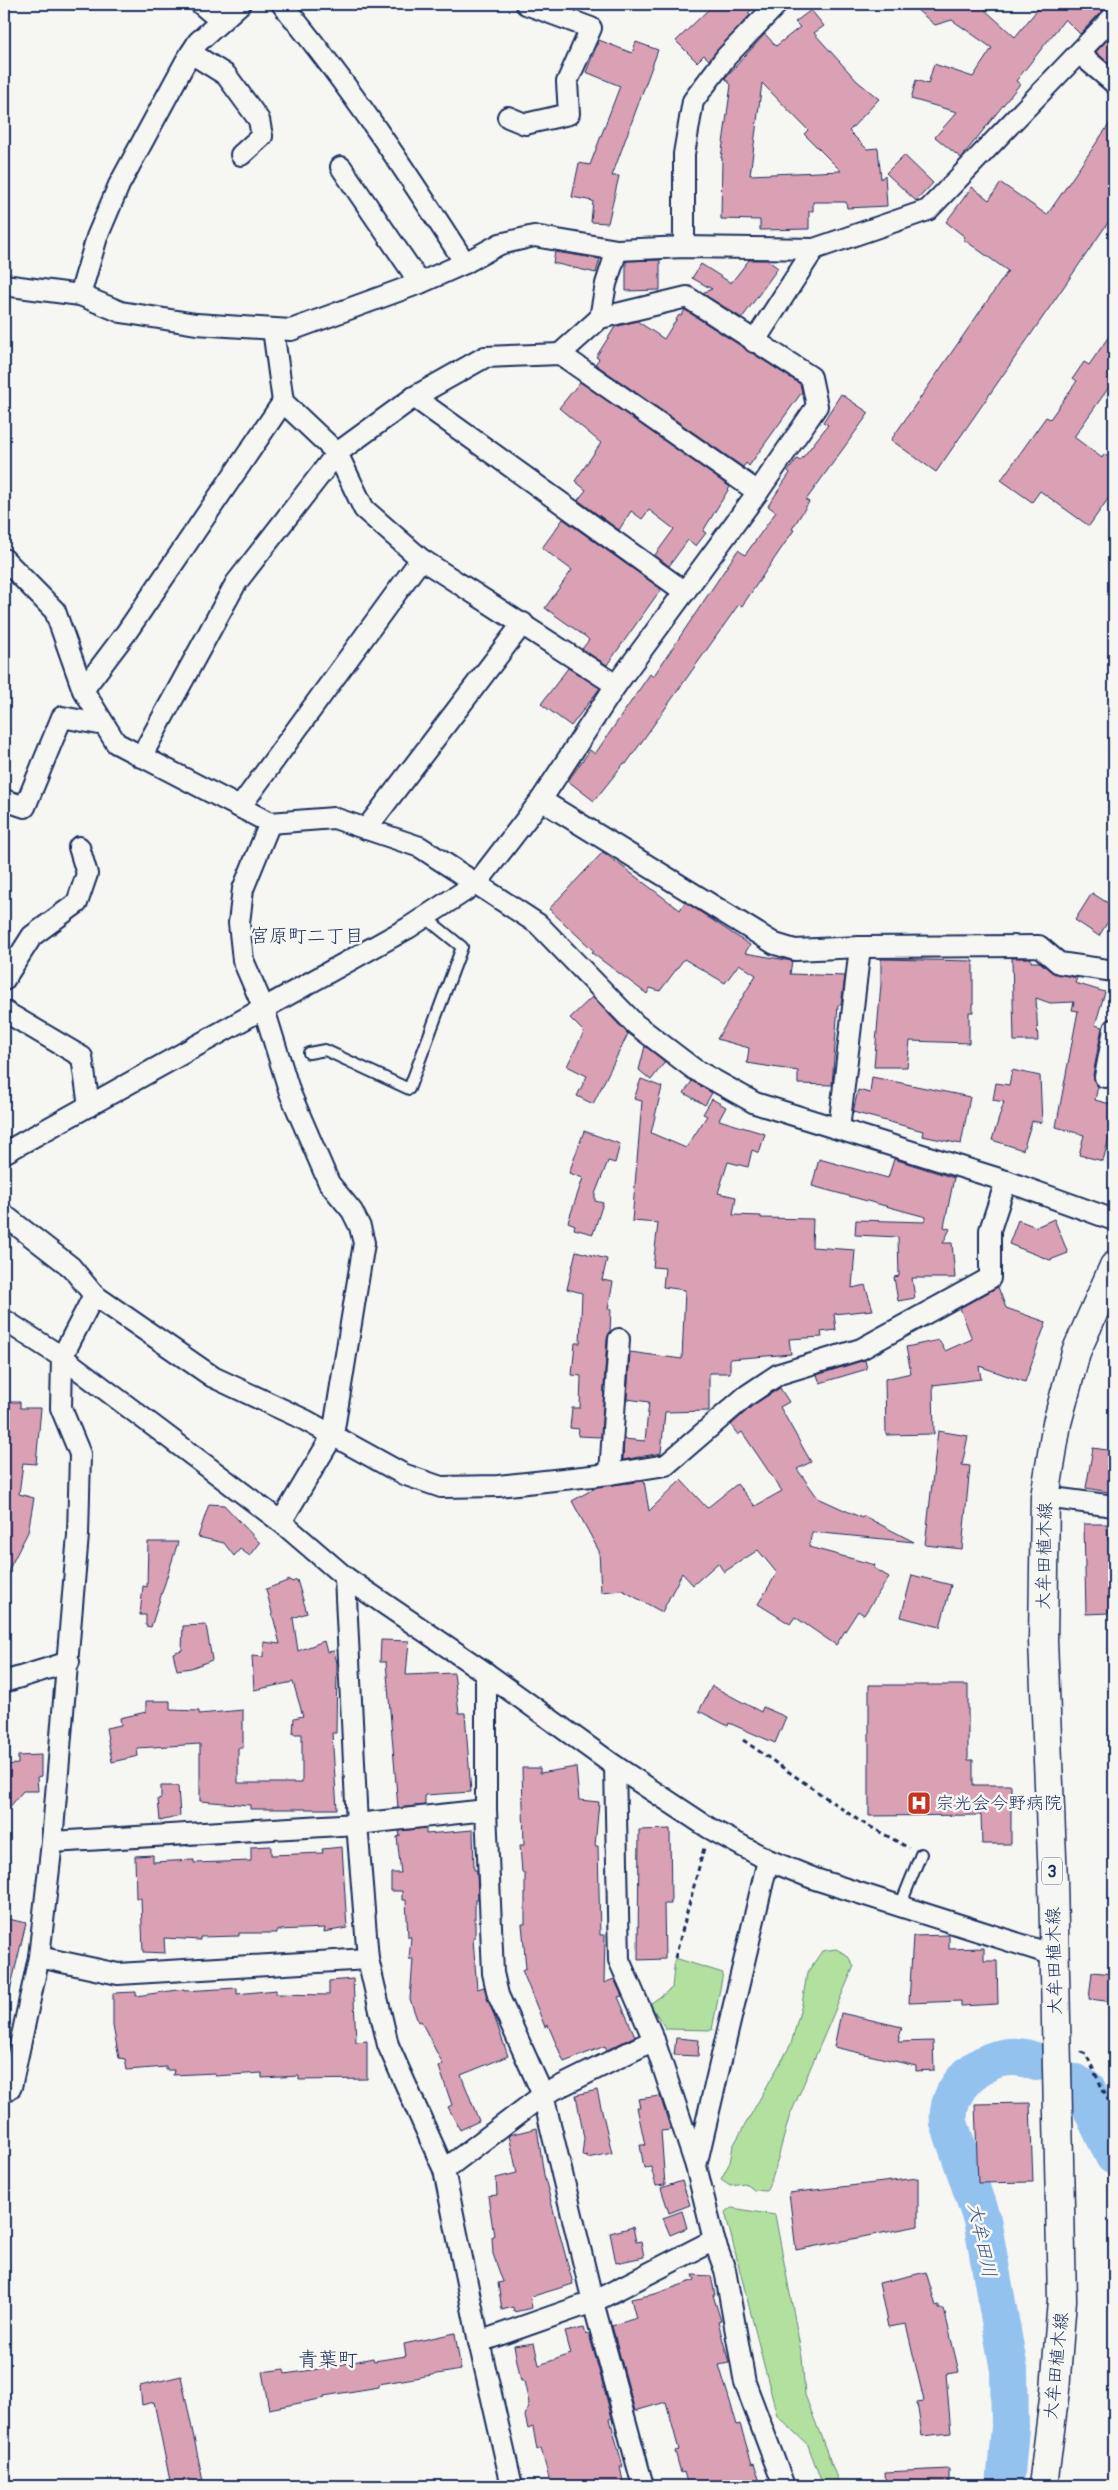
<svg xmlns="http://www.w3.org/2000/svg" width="1118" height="2490" viewBox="0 0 1118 2490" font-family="Pangolin,'Klee One',sans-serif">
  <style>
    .green { fill: #b2e09f; stroke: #66887e }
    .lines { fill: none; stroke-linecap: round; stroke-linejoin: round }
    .river { stroke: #94c2ef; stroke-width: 38 }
    .building { fill: #d9a1b3; stroke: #1b2f5e; fill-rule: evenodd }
    .service-casing { stroke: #1b2f5e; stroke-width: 14 }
    .minor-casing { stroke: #1b2f5e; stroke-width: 24 }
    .primary-casing { stroke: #1b2f5e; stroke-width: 31 }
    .path { stroke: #1b2f5e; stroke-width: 3; stroke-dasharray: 5 4; stroke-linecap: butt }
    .service { stroke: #f6f6f2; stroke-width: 10 }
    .minor { stroke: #f6f6f2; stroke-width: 20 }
    .primary { stroke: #f6f6f2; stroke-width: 28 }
    .labels { text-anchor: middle; stroke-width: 5; stroke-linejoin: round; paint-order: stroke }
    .shield { fill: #f6f6f2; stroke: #5d6b8a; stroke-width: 1 }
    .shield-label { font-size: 16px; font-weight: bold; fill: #1b2f5e }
    .street-label { font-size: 18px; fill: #1b2f5e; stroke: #f6f6f2 }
    .poi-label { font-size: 18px; fill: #1b2f5e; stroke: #f6f6f2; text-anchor: start }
    .neighbourhood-label { font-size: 19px; fill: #1b2f5e; stroke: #f6f6f2 }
    .water-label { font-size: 19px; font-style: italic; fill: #395482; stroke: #f6f6f2 }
    .quarter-label { font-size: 20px; fill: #1b2f5e; stroke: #f6f6f2 }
  </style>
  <rect width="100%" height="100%" fill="#f6f6f2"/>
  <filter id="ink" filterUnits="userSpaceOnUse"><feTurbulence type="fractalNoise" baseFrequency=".02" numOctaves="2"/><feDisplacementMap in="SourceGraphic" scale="10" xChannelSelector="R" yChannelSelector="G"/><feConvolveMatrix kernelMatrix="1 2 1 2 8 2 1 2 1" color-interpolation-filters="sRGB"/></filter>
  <g filter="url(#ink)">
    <g class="green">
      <polygon points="836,1949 847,1955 854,1966 789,2118 773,2176 766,2191 754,2190 745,2183 730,2185 721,2179 730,2162 733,2146 791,2044 802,2004 807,1973 822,1951"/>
      <polygon points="675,1958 723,1973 712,2030 666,2029 650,2004 672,1988"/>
      <polygon points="732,2208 775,2215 802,2357 805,2395 840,2486 823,2486 808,2445 777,2416 725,2212"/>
    </g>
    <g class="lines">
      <g class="river">
        <polyline points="1075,2083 1087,2089 1093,2112 1114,2156"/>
        <path d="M1005,2486L1010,2427L1009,2370L982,2220L949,2123C944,2080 997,2043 1036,2062"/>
      </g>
    </g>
    <g class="building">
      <polygon points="714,4 758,4 748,13 750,15 709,60 704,55 697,62 676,41"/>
      <polygon points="910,4 992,4 993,8 985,10 1015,37 1042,4 1096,4 1103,10 1080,34 1065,19 1016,81 1020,84 961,158 935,137 957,112 911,99 916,80 928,84 934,64 973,77 992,48 952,20 935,25"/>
      <path d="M811,10L824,26L814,33L857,81L879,99L849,131L867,149L878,148L881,179L885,175L887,206L847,208L846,202H813V211H809V229L760,230V220L721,219L722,158H721L731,85L725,78L765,34L776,46L800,27L795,22ZM762,83L808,130L804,134L841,171L750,175Z"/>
      <polygon points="1114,33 1114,68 1096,52"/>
      <polygon points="599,40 632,53 636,42 658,50 612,176 619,176 608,223 591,222 593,201 572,197 579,163 590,165 620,86 586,72"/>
      <polygon points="1114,117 1114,214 936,472 891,440 1008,271 963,239 965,237 946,222 972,187 989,200 1001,183 1047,215"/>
      <polygon points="904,155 933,183 916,201 886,173"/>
      <polygon points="555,252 600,259 596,273 553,263"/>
      <polygon points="660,260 660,290 626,291 626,261"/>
      <polygon points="749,260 767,260 778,268 742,318 702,293 712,289 692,278 701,264 731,283"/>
      <polygon points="685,310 800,384 802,392 749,466 746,463 743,467 595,364 599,359 596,357 615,327 637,321 664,339 679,315 681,316"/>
      <polygon points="1114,329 1114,380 1074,437 1102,458 1104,454 1114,461 1114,504 1108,499 1089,526 1040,491 1032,502 1001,480 1046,417 1050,419 1077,381 1073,378 1084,362 1089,365"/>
      <polygon points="580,382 730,487 703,531 706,533 696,546 688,540 669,566 655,555 674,529 649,510 642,519 631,511 619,530 578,500 586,490 575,481 601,443 559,408"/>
      <polygon points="841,394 869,413 806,500 809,502 792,529 794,530 742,606 739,604 626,764 624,763 594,801 568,781 590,750 595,754 650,674 653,677 738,550 745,555 776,512 768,506 790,473 788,471 797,459 800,461 828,425 823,422"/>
      <polygon points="563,519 661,589 607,665 582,649 589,640 586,637 545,608 572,570 542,548"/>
      <polygon points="568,668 600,688 571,726 541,704"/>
      <polygon points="603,852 680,910 685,902 750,945 745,953 792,961 790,974 845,976 841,1005 838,1005 832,1085 798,1084 798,1071 747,1063 749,1048 717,1039 756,975 739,964 725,983 684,959 660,991 650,988 647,994 592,953 594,951 549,909"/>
      <polygon points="1092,893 1114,907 1114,912 1099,936 1075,920"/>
      <polygon points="1012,958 1031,958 1031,962 1040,962 1052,972 1077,978 1075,983 1105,992 1095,1025 1102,1027 1093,1075 1098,1086 1095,1100 1114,1105 1114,1119 1103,1161 1079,1155 1084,1135 1056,1127 1078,1011 1072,1010 1074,1002 1050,1003 1036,998 1038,1041 1014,1041"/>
      <polygon points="881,959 973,961 973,1012 969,1012 969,1043 910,1041 907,1067 874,1067 881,984"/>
      <polygon points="592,997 628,1034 593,1104 577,1096 587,1076 567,1066 584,1032 570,1018"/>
      <polygon points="645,1046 665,1062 651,1080 639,1070"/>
      <polygon points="1012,1070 1040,1076 1042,1123 1032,1121 1023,1150 992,1140 1004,1102 993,1100 996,1083 1009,1085"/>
      <polygon points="872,1077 970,1097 961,1144 922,1136 923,1131 853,1112 858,1090 870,1093"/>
      <polygon points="641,1079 662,1087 651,1133 686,1148 707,1116 703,1114 712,1099 726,1107 719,1120 765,1134 759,1153 752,1150 748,1167 728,1162 718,1193 736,1197 733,1215 761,1216 761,1218 813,1219 812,1247 855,1250 852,1288 865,1285 873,1310 834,1314 836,1330 821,1332 822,1337 789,1339 791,1354 730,1359 730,1373 709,1373 709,1411 665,1412 661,1453 623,1460 624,1439 645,1441 649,1402 627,1399 630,1352 682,1359 685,1290 663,1287 665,1268 653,1267 658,1223 632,1221 642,1101 634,1099"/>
      <polygon points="692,1081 712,1093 705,1105 684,1093"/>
      <polygon points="584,1131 620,1144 615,1163 608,1161 595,1194 595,1201 603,1203 593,1234 574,1229 575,1225 568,1222 583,1178 569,1173"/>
      <polygon points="819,1159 888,1178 894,1159 954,1178 944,1227 950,1229 943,1243 952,1243 955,1278 912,1278 915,1298 898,1301 894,1277 899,1276 898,1237 855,1235 856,1220 925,1222 926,1217 812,1186"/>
      <polygon points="1054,1219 1068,1253 1050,1260 1009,1244 1018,1220 1036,1227"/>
      <polygon points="576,1251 607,1259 602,1280 613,1282 608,1309 611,1309 610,1332 607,1338 601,1437 578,1436 579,1429 570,1428 572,1408 580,1408 581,1376 572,1375 575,1343 580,1343 582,1293 567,1289"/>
      <polygon points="998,1287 1006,1308 1046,1322 1025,1382 979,1366 981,1379 933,1385 934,1434 886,1435 885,1379 911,1373 906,1347 939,1340 945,1351 972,1339 960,1308"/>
      <polygon points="865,1360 867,1369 820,1383 817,1375"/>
      <polygon points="780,1388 789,1402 780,1407 811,1462 797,1469 818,1498 862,1518 864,1516 914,1542 812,1532 809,1547 875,1565 874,1568 889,1577 864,1615 858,1611 836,1645 795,1617 790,1624 758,1604 777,1573 758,1550 724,1572 718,1563 693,1585 682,1573 662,1612 622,1590 601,1592 599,1551 572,1501 597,1487 644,1481 649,1511 681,1480 707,1508 737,1484 755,1506 782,1491 742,1432 738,1435 731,1425 753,1405"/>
      <polygon points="4,1402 20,1402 20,1408 41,1408 36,1464 23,1463 19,1494 34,1498 28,1532 4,1579 4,1472 6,1472 10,1418 4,1418"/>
      <polygon points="938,1431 968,1436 962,1465 970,1466 962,1549 925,1545"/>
      <polygon points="1093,1448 1114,1451 1114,1493 1086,1488"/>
      <polygon points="209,1504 224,1505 260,1543 250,1556 240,1549 234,1556 224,1543 198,1537"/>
      <polygon points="1084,1524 1107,1524 1108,1541 1114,1541 1114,1581 1109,1581 1109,1613 1086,1614"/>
      <polygon points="148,1542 178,1542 151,1627 146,1626 146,1615 140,1615 143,1586 147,1587"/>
      <polygon points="912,1575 951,1585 940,1627 901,1617"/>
      <polygon points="290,1580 292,1582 297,1580 307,1613 293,1618 298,1651 324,1641 327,1652 334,1651 337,1663 336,1733 332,1733 337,1809 250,1809 250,1805 200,1801 200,1744 137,1748 138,1756 112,1762 106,1728 121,1725 120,1718 146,1712 146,1701 170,1701 170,1710 199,1711 199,1714 243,1710 243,1748 238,1748 238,1783 302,1783 302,1734 293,1734 294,1718 303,1716 293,1682 254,1690 252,1656 263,1657 264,1642 280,1644 266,1589"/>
      <polygon points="206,1625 212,1660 191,1668 177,1670 173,1653 182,1650 183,1626"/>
      <polygon points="381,1640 409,1641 406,1675 454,1673 459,1713 465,1713 471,1792 425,1795 425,1805 398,1808 386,1662 380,1662"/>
      <polygon points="869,1685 968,1685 968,1760 973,1760 973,1785 1011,1785 1011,1844 982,1844 981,1815 869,1816"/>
      <polygon points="712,1686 761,1712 763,1707 786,1717 775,1743 729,1723 728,1726 699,1711"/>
      <polygon points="41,1755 41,1776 37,1777 38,1791 23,1791 4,1814 4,1765 18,1764 18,1756"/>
      <polygon points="576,1767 579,1800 599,1802 595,1846 598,1846 600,1935 605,1935 604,1983 614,1979 622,1996 618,1997 635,2036 607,2050 605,2046 564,2062 548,2025 545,2027 522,1970 526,1968 522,1924 525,1924 525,1873 522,1873 520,1845 524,1845 522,1768 540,1768 540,1773"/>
      <polygon points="161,1786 178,1786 180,1816 160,1821 158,1799 161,1798"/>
      <polygon points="426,1828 426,1834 473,1830 474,1870 477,1870 478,1900 475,1900 475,1938 473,1939 477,1989 484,1987 508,2056 461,2075 479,2121 460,2130 448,2107 452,2105 439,2067 443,2065 421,2021 418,2022 410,1999 413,1959 409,1959 411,1937 408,1937 406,1900 402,1900 402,1891 391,1891 391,1873 401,1873 397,1837 400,1836 399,1831"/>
      <polygon points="670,1829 671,1904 664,1904 665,1959 638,1960 639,1830"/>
      <polygon points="271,1846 271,1855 323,1853 322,1849 342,1847 347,1928 324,1932 325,1928 277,1930 277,1933 239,1933 239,1936 200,1937 200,1940 164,1938 165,1953 143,1952 141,1898 136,1898 135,1856 153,1855 153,1862 194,1860 194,1863 251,1861 251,1847"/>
      <polygon points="8,1919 26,1923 10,1990 4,1989 4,1934"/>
      <polygon points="949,1935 949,1949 984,1948 984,1961 997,1961 998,2004 961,2006 961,2001 909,2003 913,1936"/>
      <polygon points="1092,1972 1114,1974 1114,2002 1089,1999"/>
      <polygon points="353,1979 356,2042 367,2041 367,2079 299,2080 299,2076 262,2078 262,2073 215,2076 215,2073 173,2075 174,2070 166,2070 166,2067 127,2070 125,2059 119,2058 113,2026 113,1993 136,1992 136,1996 184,1989 184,1991 237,1988 237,1994 276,1990 276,1994 329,1995 329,1981"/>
      <polygon points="841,2013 902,2027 898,2042 933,2041 934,2070 916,2071 916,2066 834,2047"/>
      <polygon points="676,2038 699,2040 698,2056 674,2055"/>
      <polygon points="597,2090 612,2153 587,2158 587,2155 582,2156 584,2138 576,2095"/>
      <polygon points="660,2096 671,2130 661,2131 665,2185 656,2186 651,2167 644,2168 640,2145 645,2145 637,2107 640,2107 638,2099"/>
      <polygon points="1030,2103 1033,2182 978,2183 975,2104"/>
      <polygon points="537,2128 544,2175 573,2284 530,2297 532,2308 514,2312 513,2307 502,2310 498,2283 503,2282 493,2254 492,2237 494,2236 488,2196 497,2195 496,2178 517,2173 509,2135"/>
      <polygon points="918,2178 918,2226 796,2250 789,2193"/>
      <polygon points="682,2181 690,2205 669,2213 661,2188"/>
      <polygon points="682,2211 687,2228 670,2235 663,2218"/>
      <polygon points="633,2227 636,2242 641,2241 644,2257 616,2263 610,2233"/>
      <polygon points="926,2272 936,2306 939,2305 939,2309 944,2309 959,2372 946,2374 951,2433 922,2436 917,2402 924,2401 906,2324 888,2327 879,2283"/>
      <polygon points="693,2275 711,2276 715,2295 713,2295 721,2321 718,2322 729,2363 719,2365 737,2425 740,2424 752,2464 754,2463 760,2482 745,2486 688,2486 684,2472 681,2473 675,2451 679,2450 666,2402 635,2411 612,2326 636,2318 631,2299 655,2294 695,2280"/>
      <polygon points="584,2328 586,2335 589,2334 612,2418 610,2419 623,2467 620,2467 624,2486 551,2486 541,2448 537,2450 533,2427 528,2429 525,2416 529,2403 524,2381 521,2381 514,2346 534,2343 539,2365 571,2354 565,2332"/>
      <polygon points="455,2333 461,2370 379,2384 379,2387 324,2396 325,2398 269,2409 262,2372 284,2369 285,2374 319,2369 373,2358 374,2361 406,2356 404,2344"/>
      <polygon points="181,2376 204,2486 171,2486 154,2402 142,2405 140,2386"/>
      <polygon points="949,2469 949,2486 886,2486 885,2472"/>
    </g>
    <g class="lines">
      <g class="service-casing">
        <g id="service">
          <polyline points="309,1053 325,1050 409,1089 462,947 425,917"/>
          <polyline points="900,1906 921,1854"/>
        </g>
      </g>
      <g class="minor-casing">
        <g id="minor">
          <polyline points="201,4 220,20"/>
          <path d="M282,4C350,86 408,174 465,263"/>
          <polyline points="191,53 226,75 259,120 262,136 241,155"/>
          <polyline points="1080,54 1114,83"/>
          <polyline points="508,117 525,124 569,114 567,82 591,28 526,4"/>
          <polyline points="341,167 420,283"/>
          <polyline points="684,247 684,154 693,101 726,57 777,4"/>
          <polyline points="4,285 80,295 121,312 196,324 291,330 420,283 465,263 500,244 534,236 617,250 684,247 814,249 928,210 1114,16"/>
          <polyline points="80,295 97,237 119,185 186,61 198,42 240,4"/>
          <polyline points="600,318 606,284 617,250"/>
          <polyline points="273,329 283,402 337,453 364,509 421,559 616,685"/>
          <polyline points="754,342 814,249"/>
          <polyline points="414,397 685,592"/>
          <polyline points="4,559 55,611 83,690 116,743 270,823 334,818 420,847 538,924 635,1024 694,1069 755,1103 1006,1181 1114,1220"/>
          <polyline points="83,690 126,633 283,402"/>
          <polyline points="141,757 236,583 337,453 414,397 485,357 560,354 758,492"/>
          <polyline points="4,800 25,807 62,717 104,725"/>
          <polyline points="541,800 775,944 795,950 860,947 1039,946 1059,963 1114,971"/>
          <polyline points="240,807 421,559"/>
          <polyline points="270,823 243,889 239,923 243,960 264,1009 290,1093 329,1183 352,1211 360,1227 364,1243 333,1435 281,1522"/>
          <polyline points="366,829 523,623"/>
          <polyline points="4,980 32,936 77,903 87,874 79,847"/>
          <polyline points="4,1011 82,1057 89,1106"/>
          <polyline points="1105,1077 1114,1029"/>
          <polyline points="839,1129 860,947"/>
          <polyline points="4,1153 408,928 477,883 541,800 616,685 758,492 817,406 811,377 687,297 600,318 560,354"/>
          <polyline points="4,1215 71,1267 94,1295 213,1377 305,1420 403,1474 441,1487 498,1486 610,1474 666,1465 746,1396 779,1374 861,1349 990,1278 990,1230 1006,1181"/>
          <polyline points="4,1320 62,1357 281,1522 345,1577 486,1673 615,1766 709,1828 768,1860 815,1879 1054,1955"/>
          <polyline points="610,1474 619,1339"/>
          <polyline points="1045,1497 1114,1506"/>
          <polyline points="345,1577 357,1824 368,1959 388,2045 444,2170 479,2342 512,2486"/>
          <polyline points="486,1673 486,1810 493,1973 498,1995 543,2095 593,2302 643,2486"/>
          <polyline points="4,1682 69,1662"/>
          <polyline points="615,1766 619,1960 654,2040 696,2166"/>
          <polyline points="52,1842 357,1824 486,1810"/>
          <polyline points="39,1957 118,1974 368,1959"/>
          <polyline points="4,2092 11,2087 39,1957 52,1842 78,1535 80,1454 61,1408 62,1357 94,1295"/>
          <polyline points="444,2170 543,2095 654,2040"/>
          <polyline points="714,2240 725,2270 745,2383 784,2486"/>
          <polyline points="479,2342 593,2302 714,2240 696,2166 768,1860"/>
        </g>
      </g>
      <g class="primary-casing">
        <polyline id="primary" points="1043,2486 1055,2390 1062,2300 1053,1881 1043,1641 1045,1497 1057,1423 1076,1352 1114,1266"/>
      </g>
      <g class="path">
        <polyline points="743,1740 858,1820 909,1848"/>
        <polyline points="675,1958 704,1848"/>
        <polyline points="1081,2052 1086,2054 1114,2113"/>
      </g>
      <use href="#service" class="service"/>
      <use href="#minor" class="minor"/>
      <use href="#primary" class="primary"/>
    </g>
  </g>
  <defs>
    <g id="hospital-square" transform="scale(1.25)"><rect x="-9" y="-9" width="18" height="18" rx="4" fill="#c8321e" stroke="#f6f6f2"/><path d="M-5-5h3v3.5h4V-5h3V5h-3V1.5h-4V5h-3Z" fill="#fff"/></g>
  </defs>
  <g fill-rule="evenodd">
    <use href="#hospital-square" x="919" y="1803"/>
  </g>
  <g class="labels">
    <rect class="shield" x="1042" y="1857.5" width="20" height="27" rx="4"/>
    <g class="shield-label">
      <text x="1052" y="1877">3</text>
    </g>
    <g class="street-label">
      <text transform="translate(1044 1556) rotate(-89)" y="6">大牟田植木線</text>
      <text transform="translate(1054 1961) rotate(-91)" y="6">大牟田植木線</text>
      <text transform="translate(1056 2366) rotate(-84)" y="6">大牟田植木線</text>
    </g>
    <g class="poi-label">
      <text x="936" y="1809">宗光会今野病院</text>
    </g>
    <g class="neighbourhood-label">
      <text x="307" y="942">宮原町二丁目</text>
    </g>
    <g class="water-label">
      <text transform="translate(983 2240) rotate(78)" y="7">大牟田川</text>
    </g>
    <g class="quarter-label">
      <text x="328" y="2366">青葉町</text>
    </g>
  </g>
  <rect width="1118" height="2490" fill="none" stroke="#f6f6f2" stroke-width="20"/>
  <rect x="10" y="10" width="1098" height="2470" fill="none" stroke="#1b2f5e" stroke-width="2" filter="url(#ink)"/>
</svg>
